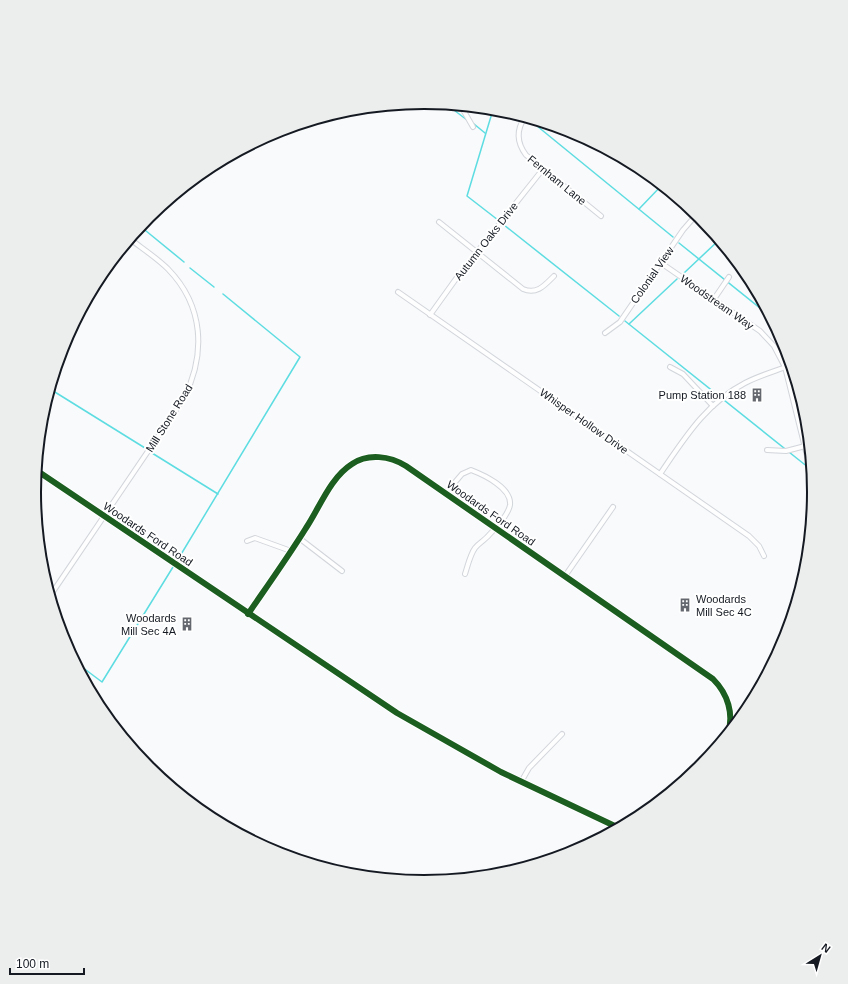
<svg xmlns="http://www.w3.org/2000/svg" width="848" height="984" viewBox="0 0 848 984" font-family="Helvetica,sans-serif">
  <style>
    .lines { fill: none; stroke-linecap: round; stroke-linejoin: round }
    .stream { stroke: #5ddde1; stroke-width: 1.5 }
    .minor-casing { stroke: #d2d5da; stroke-width: 6 }
    .minor { stroke: #fefeff; stroke-width: 4 }
    .cycleway-casing { stroke: #fff; stroke-width: 8 }
    .cycleway { stroke: #1b5e20; stroke-width: 6 }
    .labels { text-anchor: middle; stroke-width: 4; stroke-linejoin: round; paint-order: stroke }
    .street-label { font-size: 11px; fill: #151a22; stroke: #fff }
    .poi-label { font-size: 11px; fill: #151a22; stroke: #fff; text-anchor: end }
    .rim { fill: none; stroke: #151a22; stroke-width: 2 }
  </style>
  <rect width="100%" height="100%" fill="#f8fafc"/>
  <g class="lines">
    <g class="stream">
      <polyline points="446,104 467,120"/>
      <polyline points="495,109 492,113 467,196 498,220"/>
      <polyline points="526,117 673,237"/>
      <polyline points="474,124 485,133"/>
      <polyline points="639,209 662,185"/>
      <polyline points="504,225 619,316"/>
      <polyline points="140,226 184,262"/>
      <polyline points="679,243 770,316"/>
      <polyline points="190,268 214,287"/>
      <polyline points="684,273 719,240"/>
      <polyline points="625,321 809,468"/>
      <polyline points="629,324 677,279"/>
      <polyline points="50,389 145,448"/>
      <polyline points="152,453 218,494"/>
      <polyline points="177,561 300,357 223,294"/>
      <polyline points="74,661 102,682 173,567"/>
    </g>
    <g class="minor-casing">
      <g id="minor">
        <polyline points="461,106 473,127"/>
        <path d="M525,117C516,130 517,143 526,155L601,216"/>
        <path d="M439,222L523,289C537,295 545,285 554,276"/>
        <polyline points="661,263 760,331 774,346 785,367 813,480"/>
        <polyline points="398,292 749,536 759,546 764,556"/>
        <polyline points="714,299 729,277"/>
        <polyline points="430,315 458,276 543,169"/>
        <polyline points="605,333 620,322 683,230 697,214"/>
        <polyline points="670,367 683,374 713,406"/>
        <polyline points="767,450 786,451 809,445"/>
        <polyline points="36,470 397,713 501,772 619,828"/>
        <path d="M660,474C684,439 706,403 745,383C760,375 776,371 791,365"/>
        <path d="M445,494L462,474L471,470C484,475 512,488 510,505C508,516 496,528 489,535C485,540 479,543 475,548C470,555 468,565 465,574"/>
        <polyline points="299,538 342,571"/>
        <polyline points="247,541 255,538 291,551"/>
        <polyline points="565,576 613,507"/>
        <path d="M50,596L184,398C206,354 204,306 168,269C157,258 143,249 130,239"/>
        <path d="M248,614C268,585 288,557 306,528C320,507 330,478 352,464C368,453 390,456 406,466L713,679C728,694 734,714 728,734"/>
        <polyline points="521,782 529,768 562,734"/>
      </g>
    </g>
    <use href="#minor" class="minor"/>
    <g class="cycleway-casing">
      <g id="cycleway">
        <polyline points="36,470 397,713 501,772 619,828"/>
        <path d="M248,614C268,585 288,557 306,528C320,507 330,478 352,464C368,453 390,456 406,466L713,679C728,694 734,714 728,734"/>
      </g>
    </g>
    <use href="#cycleway" class="cycleway"/>
  </g>
  <defs>
    <g id="building-bare" transform="scale(1.08)"><path d="M-4-6H4V6H1V3H-1V6H-4ZM-2.5-4.3h1.7v1.8h-1.7ZM.8-4.3h1.7v1.8H.8ZM-2.5-1h1.7V.8h-1.7ZM.8-1h1.7V.8H.8Z" fill="#64686e" stroke="#fff" stroke-width="2.5" paint-order="stroke"/></g>
  </defs>
  <g fill-rule="evenodd">
    <use href="#building-bare" x="757" y="395"/>
    <use href="#building-bare" x="685" y="605"/>
    <use href="#building-bare" x="187" y="624"/>
  </g>
  <g class="labels">
    <g class="street-label">
      <text transform="translate(557 180) rotate(39)" y="4">Fernham Lane</text>
      <text transform="translate(486 241) rotate(-52)" y="4">Autumn Oaks Drive</text>
      <text transform="translate(652 275) rotate(-55)" y="4">Colonial View</text>
      <text transform="translate(717 302) rotate(35)" y="4">Woodstream Way</text>
      <text transform="translate(169 418) rotate(-58)" y="4">Mill Stone Road</text>
      <text transform="translate(584 421) rotate(35)" y="4">Whisper Hollow Drive</text>
      <text transform="translate(491 513) rotate(35)" y="4">Woodards Ford Road</text>
      <text transform="translate(148 534) rotate(34)" y="4">Woodards Ford Road</text>
    </g>
    <g class="poi-label">
      <text x="746" y="399">Pump Station 188</text>
      <text x="696" y="603" text-anchor="start">Woodards<tspan x="696" dy="13">Mill Sec 4C</tspan></text>
      <text x="176" y="622">Woodards<tspan x="176" dy="13">Mill Sec 4A</tspan></text>
    </g>
  </g>
  <path d="M0 0H848V984H0ZM41 492a383 383 0 1 1 766 0a383 383 0 1 1-766 0Z" fill="#eceded" fill-rule="evenodd"/>
  <path class="rim" d="M41 492a383 383 0 1 1 766 0a383 383 0 1 1-766 0Z"/>
  <g transform="translate(820 956) rotate(37)" stroke="#ffffff" stroke-width="3" paint-order="stroke">
  <path d="M0-3L7 15L0 10L-7 15Z" fill="#151a22"/>
  <text y="-6" font-size="11" font-weight="bold" text-anchor="middle" fill="#151a22">N</text>
  </g>
  <path d="M10 968v6h74v-6" fill="none" stroke="#151a22" stroke-width="2"/>
  <text x="16" y="968" font-size="12" fill="#151a22" stroke="#ffffff" stroke-width="3" paint-order="stroke">100 m</text>
</svg>
